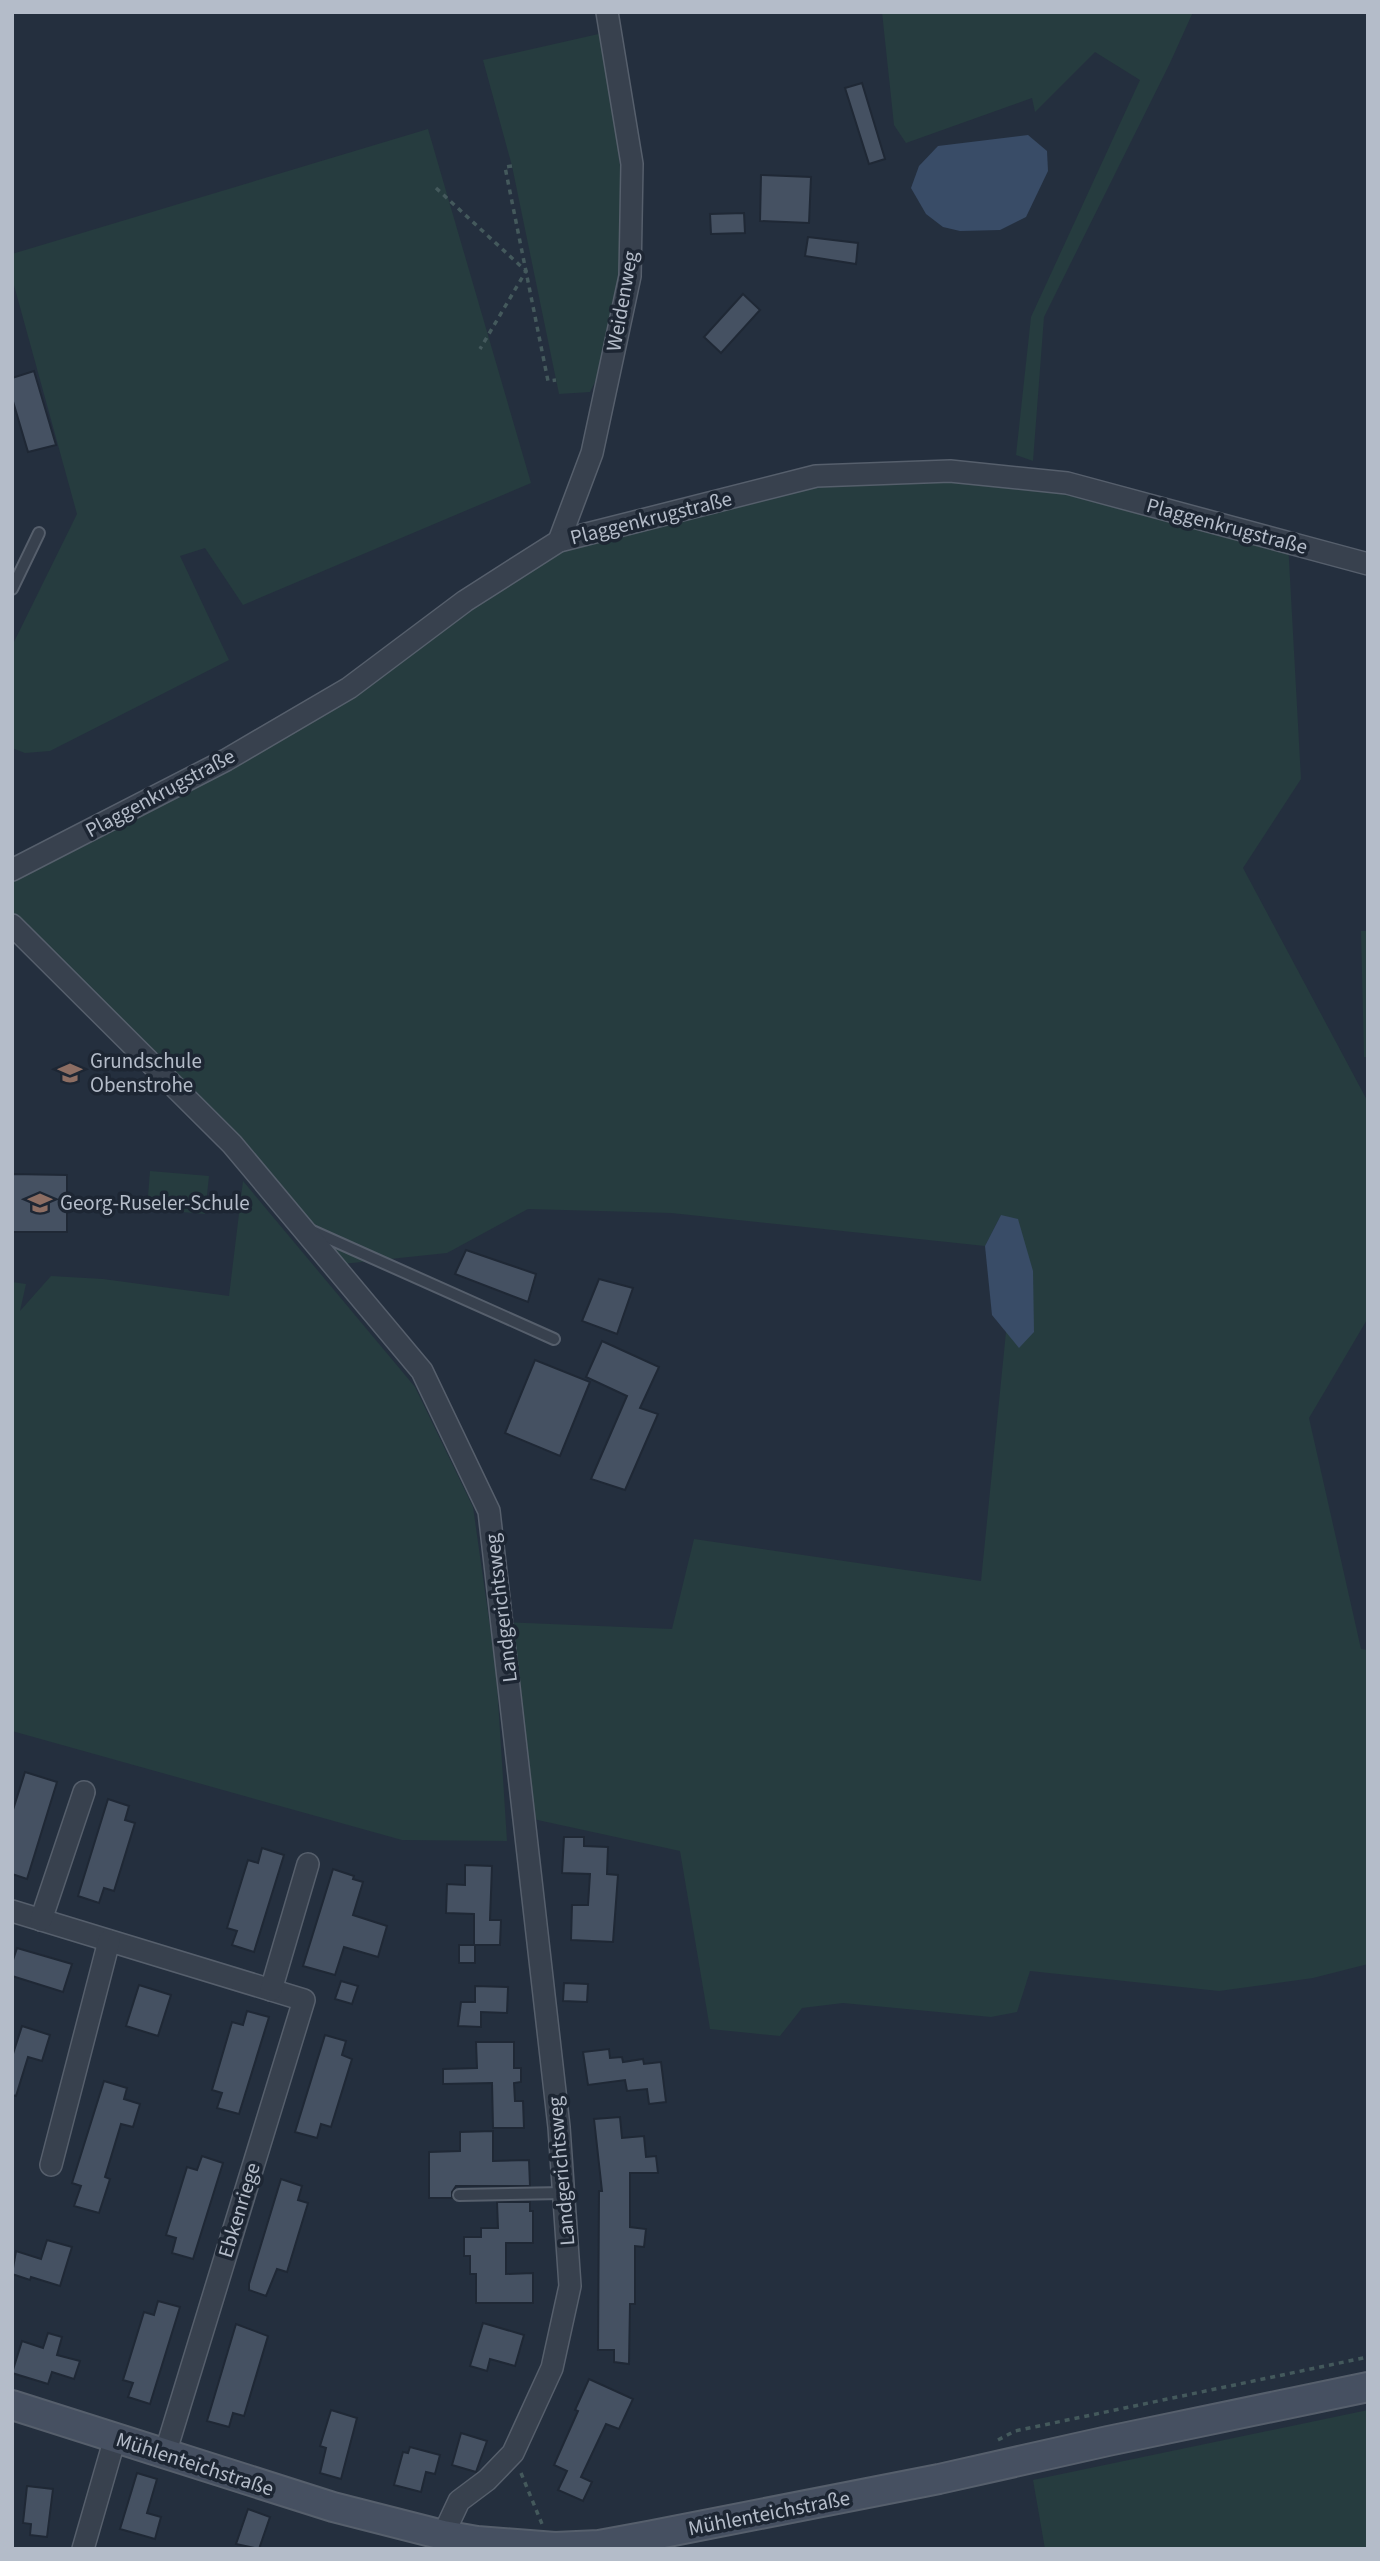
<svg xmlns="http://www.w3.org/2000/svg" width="1380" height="2561" viewBox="0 0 1380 2561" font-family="'Source Sans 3',sans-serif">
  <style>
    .green { fill: #263c3f }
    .water { fill: #394c67 }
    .building { fill: #455162; stroke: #1f2835; stroke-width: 2 }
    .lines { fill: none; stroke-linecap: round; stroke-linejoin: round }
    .lane-casing { stroke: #565f6c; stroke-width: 14 }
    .street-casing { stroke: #565f6c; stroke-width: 24 }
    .secondary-casing { stroke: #565f6c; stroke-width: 32 }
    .path { stroke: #44595c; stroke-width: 3.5; stroke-dasharray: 5 5; stroke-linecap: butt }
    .lane { stroke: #38414e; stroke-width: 10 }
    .street { stroke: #38414e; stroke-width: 21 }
    .secondary { stroke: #465061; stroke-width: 28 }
    .labels { text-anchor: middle; stroke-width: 7; stroke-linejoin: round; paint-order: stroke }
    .street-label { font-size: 21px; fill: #b4bcc9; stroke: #1d2633 }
    .poi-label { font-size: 21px; fill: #b4bcc9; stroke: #1d2633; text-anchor: start }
  </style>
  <rect width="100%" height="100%" fill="#242f3e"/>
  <g class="green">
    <polygon points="882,12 1193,12 1170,63 1044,317 1033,461 1016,455 1031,317 1140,80 1095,52 1035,112 1032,98 906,143 894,125"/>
    <polygon points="603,33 623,189 620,277 602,368 590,392 559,394 512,166 483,60"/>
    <polygon points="428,129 531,483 243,605 205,548 180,556 229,660 50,751 25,753 12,748 12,646 77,514 12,278 12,254"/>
    <polygon points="816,476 1011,476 1288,542 1301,779 1243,868 1368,1102 1368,1318 1309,1418 1361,1649 1368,1650 1368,1964 1313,1978 1219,1991 1030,1971 1017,2012 991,2017 843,2003 802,2008 780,2036 710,2029 680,1851 533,1819 503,1622 672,1629 694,1539 981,1581 1006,1332 1001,1215 985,1246 671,1213 528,1209 447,1253 333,1265 12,925 12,870 226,760 559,541"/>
    <polygon points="1361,931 1368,931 1368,1057 1364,1057"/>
    <polygon points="150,1171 209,1176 205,1214 147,1209"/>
    <polygon points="243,1181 415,1387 473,1507 496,1669 507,1841 402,1840 12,1731 12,1282 26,1284 20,1311 51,1276 103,1279 229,1296"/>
    <polygon points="1368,2410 1368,2549 1045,2549 1033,2480"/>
  </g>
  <g class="water">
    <polygon points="1028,135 1047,151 1048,171 1026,217 1000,230 960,231 943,227 926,214 911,188 919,166 938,146"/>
    <polygon points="1001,1215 1018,1219 1033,1271 1034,1332 1019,1348 992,1315 985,1246"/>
  </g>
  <g class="building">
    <polygon points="862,83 885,159 869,164 845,88"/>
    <polygon points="761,175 811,177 809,223 760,221"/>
    <polygon points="744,213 745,233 711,234 710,214"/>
    <polygon points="808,237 858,243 856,264 805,256"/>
    <polygon points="743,294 760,310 721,353 704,337"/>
    <polygon points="34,371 56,445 28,452 12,398 12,378"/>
    <polygon points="12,1174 67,1175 67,1232 12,1232"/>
    <polygon points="466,1250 536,1274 528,1302 455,1274"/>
    <polygon points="599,1279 633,1288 617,1334 582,1321"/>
    <polygon points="602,1341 659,1367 640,1408 658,1414 625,1490 591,1479 627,1396 586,1377"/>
    <polygon points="535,1360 590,1382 560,1456 505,1433"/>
    <polygon points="25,1772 57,1782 27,1879 12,1874 12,1813"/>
    <polygon points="108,1799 129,1806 125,1820 135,1823 114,1891 104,1888 99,1903 78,1896"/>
    <polygon points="564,1837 584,1837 584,1846 608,1847 607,1874 618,1875 613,1942 571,1940 572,1905 588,1905 590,1874 562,1873"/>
    <polygon points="262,1848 284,1855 254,1952 232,1945 237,1931 227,1928 248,1860 258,1863"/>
    <polygon points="465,1865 492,1866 490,1920 501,1920 500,1945 474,1945 474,1914 446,1913 447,1884 465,1885"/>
    <polygon points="333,1869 354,1876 353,1879 363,1882 353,1915 387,1926 378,1957 344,1947 335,1975 303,1966"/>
    <rect x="459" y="1945" width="16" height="18"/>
    <polygon points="17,1948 72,1964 63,1992 12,1976 12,1963"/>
    <polygon points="341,1981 358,1986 352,2004 335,1999"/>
    <polygon points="564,1983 588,1984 587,2002 563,2001"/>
    <polygon points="139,1985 171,1995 158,2036 126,2026"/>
    <polygon points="475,1986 508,1987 507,2013 481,2012 481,2027 458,2026 461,2002 475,2002"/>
    <polygon points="247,2011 269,2017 239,2114 217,2108 222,2093 212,2090 232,2022 243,2025"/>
    <polygon points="22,2026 50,2035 42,2061 28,2057 16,2096 12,2095 12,2057"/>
    <polygon points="325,2035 346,2041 342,2055 352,2059 331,2127 321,2124 317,2138 295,2132"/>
    <polygon points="476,2042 514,2042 514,2068 521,2068 521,2082 514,2083 515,2101 523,2101 524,2128 493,2128 492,2083 443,2084 443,2069 477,2068"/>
    <polygon points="609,2049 610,2058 622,2057 623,2062 643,2059 644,2064 661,2062 666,2102 649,2104 647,2089 627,2091 625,2080 588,2085 583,2052"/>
    <polygon points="104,2081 127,2088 124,2099 140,2104 133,2127 121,2124 105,2177 110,2179 99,2213 74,2206 81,2186 72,2183"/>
    <polygon points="620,2117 622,2138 644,2136 646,2157 656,2156 658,2173 630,2173 630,2227 646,2229 644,2247 635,2246 635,2304 630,2304 629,2364 614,2362 614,2350 598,2350 599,2191 602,2191 594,2119"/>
    <polygon points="493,2131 493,2161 529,2160 530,2186 456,2186 452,2192 452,2198 429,2198 429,2152 460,2151 460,2132"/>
    <polygon points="202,2156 223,2163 193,2259 172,2253 176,2238 166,2235 187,2167 197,2170"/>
    <polygon points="281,2179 302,2186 298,2200 308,2203 287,2272 277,2269 266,2296 249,2290 249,2284"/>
    <polygon points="497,2202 530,2202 530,2211 533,2211 533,2243 506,2243 506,2274 533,2273 533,2303 476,2303 476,2274 470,2274 470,2256 464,2256 464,2237 481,2237 481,2228 498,2228"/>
    <polygon points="47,2240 72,2247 60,2286 31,2277 30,2280 12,2274 16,2251 41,2259"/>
    <polygon points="158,2301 180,2307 150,2404 128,2397 133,2383 123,2380 144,2312 154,2315"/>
    <polygon points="483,2323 524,2335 515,2366 490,2359 487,2371 470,2366"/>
    <polygon points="236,2324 268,2336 244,2416 233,2413 229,2427 207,2421"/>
    <polygon points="48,2333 62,2337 57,2355 80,2361 74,2379 52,2372 48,2384 12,2373 22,2341 43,2348"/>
    <polygon points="589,2379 633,2399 619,2429 606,2424 581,2477 592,2482 583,2501 558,2490 567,2471 554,2465 578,2411 575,2410"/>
    <polygon points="331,2410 357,2418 341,2479 320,2473 326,2448 320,2446"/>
    <polygon points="461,2433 487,2441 476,2472 452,2465"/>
    <polygon points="410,2447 440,2455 435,2474 426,2472 421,2492 394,2485 403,2452 408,2453"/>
    <polygon points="137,2473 157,2479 147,2513 161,2517 155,2539 120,2529"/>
    <polygon points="27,2486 53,2489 47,2537 30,2535 31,2524 23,2523"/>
    <polygon points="248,2509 270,2517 259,2549 236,2544"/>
  </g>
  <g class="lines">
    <g class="lane-casing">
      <g id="lane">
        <polyline points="12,589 39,533"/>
        <polyline points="310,1230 554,1339"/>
        <polyline points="459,2195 563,2193"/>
      </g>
    </g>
    <g class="street-casing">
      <g id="street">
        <polyline points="559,541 592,453 630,276 632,164 607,12"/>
        <polyline points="12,870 226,760 349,688 465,601 559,541 816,476 950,471 1067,483 1368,564"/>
        <polyline points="12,925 232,1144 422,1371 489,1511 559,2127 570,2286 552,2368 513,2453 487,2480 459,2501 443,2535"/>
        <polyline points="12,1911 304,2000 165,2454"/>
        <polyline points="41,1920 84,1792"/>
        <polyline points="271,1990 308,1864"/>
        <polyline points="51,2165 109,1941"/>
        <polyline points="83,2549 115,2438"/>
      </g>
    </g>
    <g class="secondary-casing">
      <polyline id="secondary" points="12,2405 333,2507 443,2535 477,2541 555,2547 599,2545 648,2536 939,2479 1108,2441 1368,2387"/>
    </g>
    <g class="path">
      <polyline points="512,166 505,167 548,381 556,380"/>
      <polyline points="436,188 526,271 480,349"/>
      <polyline points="998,2440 1015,2431 1368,2357"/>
      <polyline points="521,2473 542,2524"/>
    </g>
    <use href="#lane" class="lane"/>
    <use href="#street" class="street"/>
    <use href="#secondary" class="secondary"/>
  </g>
  <defs>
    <g id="school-bare" transform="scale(1.89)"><path d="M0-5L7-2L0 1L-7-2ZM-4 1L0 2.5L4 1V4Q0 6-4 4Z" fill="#8d6e63" stroke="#1d2633" stroke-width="2.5" paint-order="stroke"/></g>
  </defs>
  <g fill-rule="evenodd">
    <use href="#school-bare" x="70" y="1073"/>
    <use href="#school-bare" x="40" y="1203"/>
  </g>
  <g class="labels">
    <g class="street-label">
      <text transform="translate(622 301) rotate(-80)" y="7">Weidenweg</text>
      <text transform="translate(651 518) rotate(-14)" y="7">Plaggenkrugstraße</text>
      <text transform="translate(1227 526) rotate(15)" y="7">Plaggenkrugstraße</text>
      <text transform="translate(160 793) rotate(-28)" y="7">Plaggenkrugstraße</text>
      <text transform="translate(501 1608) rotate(-97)" y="7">Landgerichtsweg</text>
      <text transform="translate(561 2171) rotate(-95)" y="7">Landgerichtsweg</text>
      <text transform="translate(239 2210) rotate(-73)" y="7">Ebkenriege</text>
      <text transform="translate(195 2464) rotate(18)" y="7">Mühlenteichstraße</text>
      <text transform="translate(769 2513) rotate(-11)" y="7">Mühlenteichstraße</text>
    </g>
    <g class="poi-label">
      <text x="90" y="1068">Grundschule<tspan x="90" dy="24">Obenstrohe</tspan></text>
      <text x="60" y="1210">Georg-Ruseler-Schule</text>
    </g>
  </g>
  <rect width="1380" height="2561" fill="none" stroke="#b4bcc9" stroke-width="28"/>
</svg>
